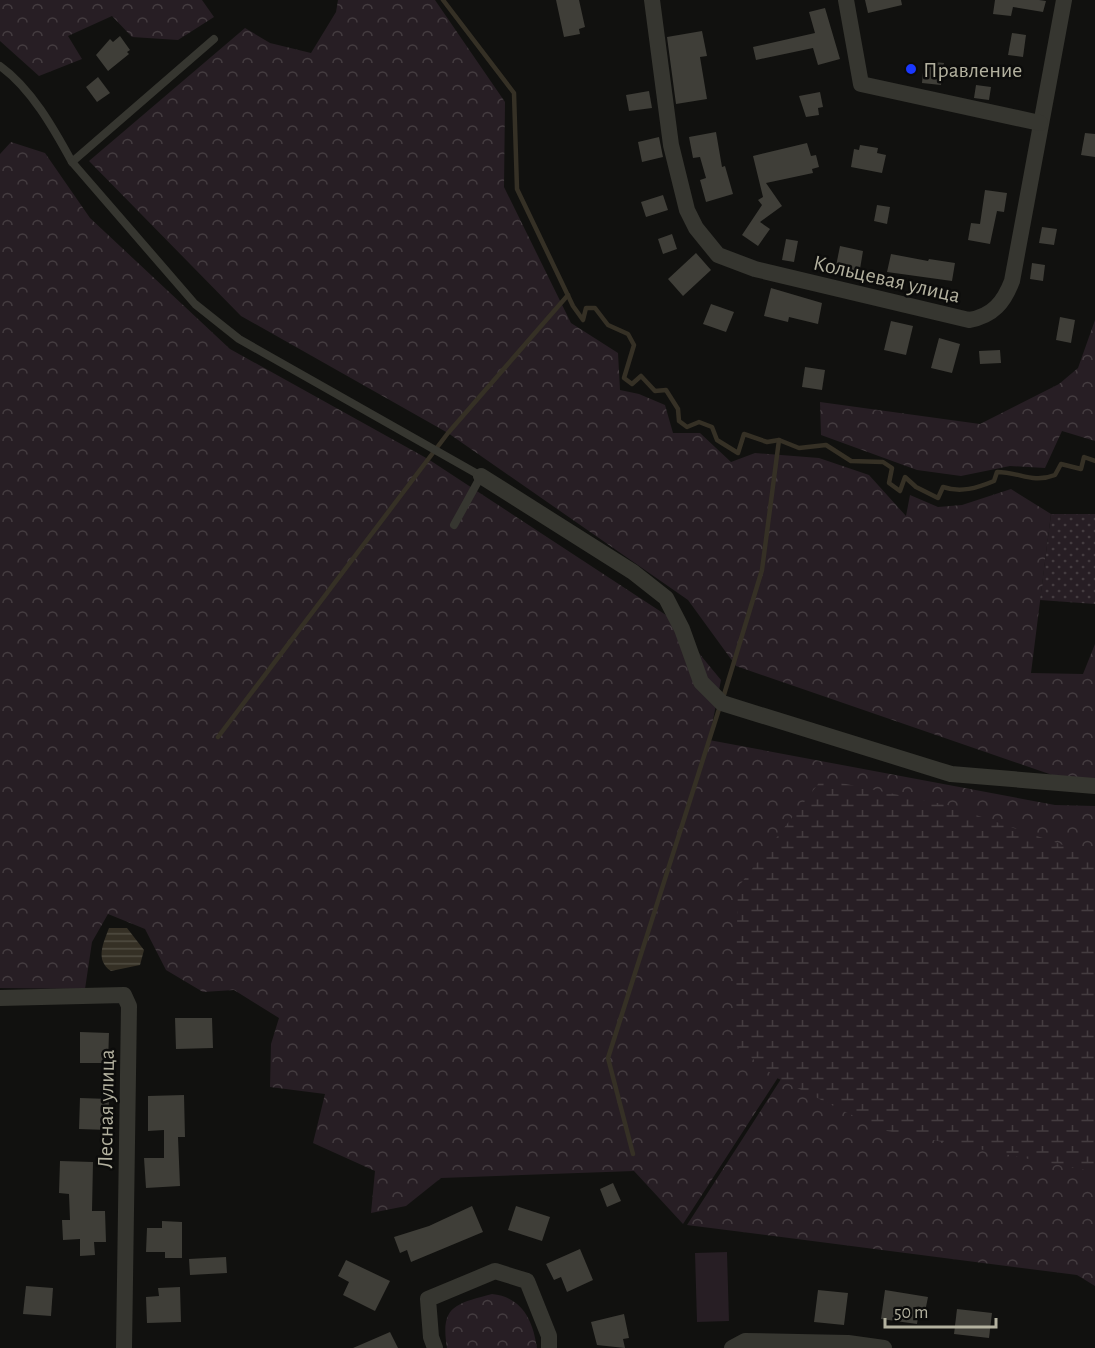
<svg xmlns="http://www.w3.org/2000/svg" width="1095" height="1348" viewBox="0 0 1095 1348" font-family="'Alegreya Sans',sans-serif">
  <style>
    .forest { fill: url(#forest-crowns) }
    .wetland { fill: url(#wetland-marsh) }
    .garden { fill: url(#garden-dots) }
    .pitch { fill: #271e24 }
    .water { fill: url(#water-rules) }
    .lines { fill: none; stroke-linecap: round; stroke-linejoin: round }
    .stream { stroke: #353025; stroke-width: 4.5 }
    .building { fill: #3f3e38 }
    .lane { stroke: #363630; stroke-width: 8 }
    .street { stroke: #363630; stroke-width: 16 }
    .poi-dot { fill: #1a38ff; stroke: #0c0c0b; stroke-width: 2 }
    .labels { text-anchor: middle; stroke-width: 5; stroke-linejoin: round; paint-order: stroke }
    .poi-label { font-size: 22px; fill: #b3b19f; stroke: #0c0c0b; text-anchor: start }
    .street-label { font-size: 22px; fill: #b3b19f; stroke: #0c0c0b }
  </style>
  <defs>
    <pattern id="forest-crowns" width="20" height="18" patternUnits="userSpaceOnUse" patternTransform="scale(1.5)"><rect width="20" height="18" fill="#271e24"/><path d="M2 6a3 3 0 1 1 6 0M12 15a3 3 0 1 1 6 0" fill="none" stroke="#443c40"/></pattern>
    <pattern id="wetland-marsh" width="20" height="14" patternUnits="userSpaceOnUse" patternTransform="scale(1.5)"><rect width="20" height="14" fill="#271e24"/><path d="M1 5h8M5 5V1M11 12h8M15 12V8" fill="none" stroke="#443c40"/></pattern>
    <pattern id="garden-dots" width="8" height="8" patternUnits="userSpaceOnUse" patternTransform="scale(1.5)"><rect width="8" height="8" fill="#271e24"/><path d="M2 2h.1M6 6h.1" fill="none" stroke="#443c40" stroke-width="1.8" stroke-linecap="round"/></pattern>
    <pattern id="water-rules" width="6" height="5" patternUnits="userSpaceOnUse" patternTransform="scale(1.5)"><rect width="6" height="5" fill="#353025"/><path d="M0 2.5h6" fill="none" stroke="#504c41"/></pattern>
  </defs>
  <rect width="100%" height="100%" fill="#11110f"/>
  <g class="forest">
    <polygon points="0,0 202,0 214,17 178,40 132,37 112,16 68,36 82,59 39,76 0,41"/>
    <polygon points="338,0 435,0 505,102 504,187 571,323 618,353 620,390 639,394 665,405 673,433 700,433 731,462 755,453 819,458 869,475 906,516 910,495 938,507 962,505 1011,489 1051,514 1031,673 1083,674 1095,644 1095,779 1058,777 736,666 688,600 448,433 241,316 89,161 245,28 270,43 311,53 336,12"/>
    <polygon points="11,142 45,153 90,218 230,349 428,459 669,617 721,680 709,740 1055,805 1095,806 1095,1286 1077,1275 687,1225 781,1079 857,972 777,1079 683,1224 634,1171 441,1178 406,1206 371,1213 375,1171 313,1143 325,1094 270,1087 271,1044 279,1018 234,990 203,992 166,970 145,929 108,914 92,942 85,989 0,988 0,154"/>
    <polygon points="1095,320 1095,441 1062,431 1045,468 1010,466 961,476 917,470 821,435 820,402 980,424 1059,384 1078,368"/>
    <path d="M492,1294C522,1297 533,1320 537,1348H447C440,1306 455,1304 492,1294Z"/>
  </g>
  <polygon class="wetland" points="822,779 947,805 1095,856 1095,1172 882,1130 777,1078 734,1044 738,887"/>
  <polygon class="garden" points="1051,514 1095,514 1095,604 1040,600"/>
  <polygon class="pitch" points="727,1252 729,1321 697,1322 695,1253"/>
  <path class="water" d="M109,928H127L144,950L140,965L111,971C95,960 103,944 109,928Z"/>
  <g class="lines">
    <g class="stream">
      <path d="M443,0L514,93L517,189L573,306L583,320L586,308H595L608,325L628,334L634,345L624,378L632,384L641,376L655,391L666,390L678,409L679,421L687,427L699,422L712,427L717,440L738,453L744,434L767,442L779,440L799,448L826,445L851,461L883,462L892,468L889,483L900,491L905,477L916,487L938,498L943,487C961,493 977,488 994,481L997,472C1020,472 1032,484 1055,475L1061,464L1081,469L1084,457L1095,461"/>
      <polyline points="723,698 762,570 779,440"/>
      <polyline points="218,737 448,433 568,295"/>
      <polyline points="633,1154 608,1058 720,706"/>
    </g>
  </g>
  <g class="building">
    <polygon points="556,0 579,0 585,27 579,29 580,34 564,37"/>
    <polygon points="865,0 901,0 902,5 868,13"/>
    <polygon points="995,0 1039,0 1046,1 1043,12 1013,7 1011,16 993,14"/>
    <polygon points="825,8 840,59 818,65 813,48 756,60 753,47 815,33 809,12"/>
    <polygon points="702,31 707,56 700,57 707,99 676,104 667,37"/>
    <polygon points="1012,33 1026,35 1023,57 1008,55"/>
    <polygon points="120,36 130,50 127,52 129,54 108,71 96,55 110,39 113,42"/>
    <polygon points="924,61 944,63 941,85 922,83"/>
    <polygon points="98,77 110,93 97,102 86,87"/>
    <polygon points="976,85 991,87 989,100 974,98"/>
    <polygon points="649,91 652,108 629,111 626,95"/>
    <polygon points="820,92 823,107 818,108 819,115 806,117 799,96"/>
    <polygon points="716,132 722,167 725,166 733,194 706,202 700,180 706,178 700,157 693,158 689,137"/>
    <polygon points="1085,133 1095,134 1095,157 1081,155"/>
    <polygon points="659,137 663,157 642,162 638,142"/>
    <polygon points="807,143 811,156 816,155 819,167 812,169 813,173 766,183 782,206 760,222 770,229 758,246 742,235 762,205 758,200 763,197 753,156"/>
    <polygon points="860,145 878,148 877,153 886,155 882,173 851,167 854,149 859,150"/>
    <polygon points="985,190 1007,193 1004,212 997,211 990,244 968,240 971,223 980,224"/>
    <polygon points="663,195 668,210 646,217 641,202"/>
    <polygon points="877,205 890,207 887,224 874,221"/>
    <polygon points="1042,227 1057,229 1054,245 1039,243"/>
    <polygon points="672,234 677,249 663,254 658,239"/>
    <polygon points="786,239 798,241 794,262 782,260"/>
    <polygon points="840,246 863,251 859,275 835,271"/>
    <polygon points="696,253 711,270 683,296 668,279"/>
    <polygon points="891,254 928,261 929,259 955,263 952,281 887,272"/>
    <polygon points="1032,263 1045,265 1043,281 1030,279"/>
    <polygon points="771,288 822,303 818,324 789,317 788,322 764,316"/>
    <polygon points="711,304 734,312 726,332 703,324"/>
    <polygon points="1060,317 1075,320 1071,343 1056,340"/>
    <polygon points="891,321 913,326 906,355 884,350"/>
    <polygon points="939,338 960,344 952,373 931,368"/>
    <polygon points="1000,350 1001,363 980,364 979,351"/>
    <polygon points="805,367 825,370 822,390 802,387"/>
    <polygon points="175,1018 212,1018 213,1048 176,1049"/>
    <polygon points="80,1032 109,1033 108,1063 80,1063"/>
    <polygon points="184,1095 185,1137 178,1137 180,1186 146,1188 144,1158 164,1158 164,1130 148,1131 148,1096"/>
    <polygon points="80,1098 109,1099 108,1130 79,1129"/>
    <polygon points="60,1161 93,1162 92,1211 105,1211 106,1242 94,1242 95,1255 80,1256 80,1239 63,1240 62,1220 70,1220 69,1194 59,1193"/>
    <polygon points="613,1183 621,1201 607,1207 600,1189"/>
    <polygon points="472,1206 483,1232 411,1262 407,1250 400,1253 394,1237 429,1226"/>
    <polygon points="516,1206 550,1217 542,1241 508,1230"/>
    <polygon points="162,1221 182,1222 182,1258 165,1258 165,1252 146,1252 147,1228 162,1228"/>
    <polygon points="580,1249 593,1280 567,1292 561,1277 554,1280 546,1264"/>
    <polygon points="226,1257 227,1273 190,1275 189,1259"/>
    <polygon points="346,1260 390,1281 375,1311 343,1295 349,1282 338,1276"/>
    <polygon points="26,1286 53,1288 51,1316 23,1314"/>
    <polygon points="180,1287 181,1322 147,1323 146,1297 159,1296 158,1288"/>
    <polygon points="818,1290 848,1293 844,1325 814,1322"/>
    <polygon points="885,1290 928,1297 925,1312 919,1311 917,1324 881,1319"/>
    <polygon points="957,1309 992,1313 989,1338 954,1334"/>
    <polygon points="624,1314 629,1338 623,1339 625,1348 597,1345 591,1322"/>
    <polygon points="390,1332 398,1348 353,1348"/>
  </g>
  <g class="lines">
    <g class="lane">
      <path d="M0,66C31,88 54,129 72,162L214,39"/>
      <polyline points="72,162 195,304 239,339 481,476 454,525"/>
    </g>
    <g class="street">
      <path d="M652,0L671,145L687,210L696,228L718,255L755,269L969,320C993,316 1004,302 1012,281L1064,0"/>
      <polyline points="846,0 861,84 1040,123"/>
      <polyline points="481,476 633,572 666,598 682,629 701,682 722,703 951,774 1095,786"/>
      <polyline points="0,998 124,995 129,1006 124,1348"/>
      <polyline points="435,1348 431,1337 428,1299 495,1271 527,1281 549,1336 549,1348"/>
      <polyline points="732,1348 745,1341 848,1343 884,1348"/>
    </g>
  </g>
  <circle class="poi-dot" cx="911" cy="69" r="6"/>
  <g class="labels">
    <g class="poi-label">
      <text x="923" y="77">Правление</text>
    </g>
    <g class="street-label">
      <text transform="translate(887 278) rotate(13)" y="8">Кольцевая улица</text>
      <text transform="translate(105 1109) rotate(-89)" y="8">Лесная улица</text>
    </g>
  </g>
  <path d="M885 1318v9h111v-9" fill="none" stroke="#b3b19f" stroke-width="3"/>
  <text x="894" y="1318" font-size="18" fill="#b3b19f" stroke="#0c0c0b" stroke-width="4.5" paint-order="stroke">50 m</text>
</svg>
